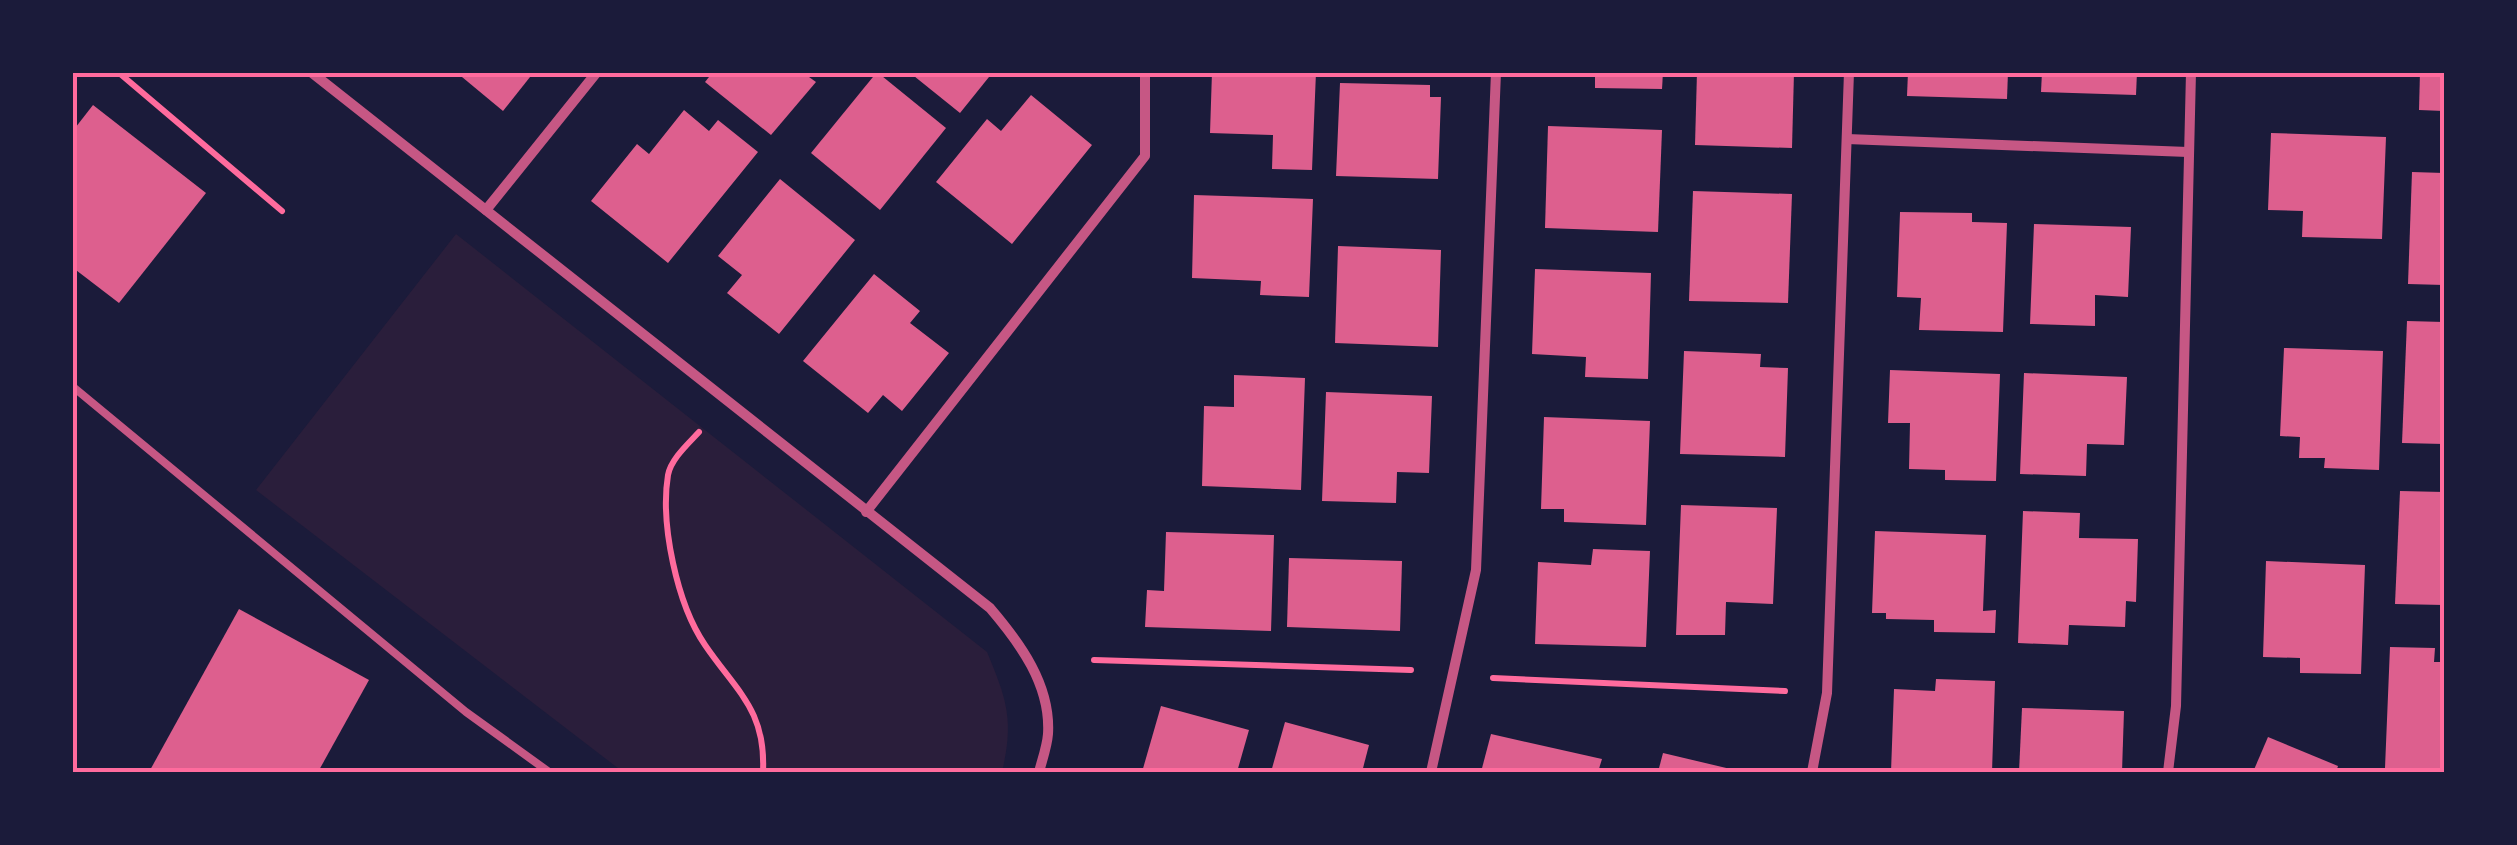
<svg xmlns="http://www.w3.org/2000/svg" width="2517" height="845" viewBox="0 0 2517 845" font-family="Karla,sans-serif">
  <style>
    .green { fill: #2a1e3b }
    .building { fill: #dd5f8e }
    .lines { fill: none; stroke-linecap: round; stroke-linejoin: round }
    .path { stroke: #ff6b9d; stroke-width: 6 }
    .service { stroke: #c65784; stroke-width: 8 }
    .minor { stroke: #c65784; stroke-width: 10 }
    .neatline { fill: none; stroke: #ff6b9d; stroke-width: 4 }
  </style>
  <rect width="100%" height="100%" fill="#1b1b3a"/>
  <path class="green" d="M456,234L987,652C1007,700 1014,720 1002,772H623L256,490Z"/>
  <g class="building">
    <polygon points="456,72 534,72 503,111"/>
    <polygon points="713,72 802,72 816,82 771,135 705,82"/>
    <polygon points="877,72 946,128 880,210 811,153"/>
    <polygon points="909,72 993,72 960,113"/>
    <polygon points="1212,72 1316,72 1312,170 1272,169 1273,135 1210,133"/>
    <polygon points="1595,72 1663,72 1662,89 1595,88"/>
    <polygon points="1697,72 1794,72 1792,148 1695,145"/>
    <polygon points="1908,72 2008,72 2007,99 1907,96"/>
    <polygon points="2042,72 2137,72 2136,95 2041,92"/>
    <polygon points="2420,72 2444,72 2444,111 2419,110"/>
    <polygon points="1340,83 1430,85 1430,97 1441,97 1438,179 1336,176"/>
    <polygon points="1031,95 1092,145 1012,244 936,182 987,119 1001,131"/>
    <polygon points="93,105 206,193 119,303 72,267 72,132"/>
    <polygon points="684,110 709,131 718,120 758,152 668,263 591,201 637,144 649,154"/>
    <polygon points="1548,126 1662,130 1658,232 1545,228"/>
    <polygon points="2271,133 2386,137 2382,239 2302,237 2303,211 2268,210"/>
    <polygon points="2412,172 2444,173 2444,285 2408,284"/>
    <polygon points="780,179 855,240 779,334 727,293 742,275 718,256"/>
    <polygon points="1693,191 1792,194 1788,303 1689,301"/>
    <polygon points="1194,195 1313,199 1309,297 1260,295 1261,281 1192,278"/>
    <polygon points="1900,212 1972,213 1972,222 2007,223 2003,332 1919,330 1921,298 1897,297"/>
    <polygon points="2034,224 2131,227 2128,297 2095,295 2095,326 2030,324"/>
    <polygon points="1338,246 1441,250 1438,347 1335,343"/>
    <polygon points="1535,269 1651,273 1648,379 1585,377 1586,357 1532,354"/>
    <polygon points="874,274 920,311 910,323 949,353 902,411 883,395 868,413 803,361"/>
    <polygon points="2407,321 2444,322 2444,444 2402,443"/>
    <polygon points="2284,348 2383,351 2379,470 2324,468 2325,458 2299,458 2300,437 2280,436"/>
    <polygon points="1684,351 1761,354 1760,367 1788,368 1785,457 1680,454"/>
    <polygon points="1890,370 2000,374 1996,481 1945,480 1945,470 1909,469 1910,423 1888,423"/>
    <polygon points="2024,373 2127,377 2124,445 2087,444 2086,476 2020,474"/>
    <polygon points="1234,375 1305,378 1301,490 1202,486 1204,406 1234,407"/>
    <polygon points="1326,392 1432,396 1429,473 1397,472 1396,503 1322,501"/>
    <polygon points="1544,417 1650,421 1646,525 1564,522 1564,509 1541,509"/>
    <polygon points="2400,491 2444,492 2444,605 2395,604"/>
    <polygon points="1681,505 1777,508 1773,604 1726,602 1725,635 1676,635"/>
    <polygon points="2023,511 2080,513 2079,538 2138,539 2136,602 2126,601 2125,627 2069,625 2068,645 2018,643"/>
    <polygon points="1875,531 1986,535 1983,611 1996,610 1995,633 1934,632 1934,620 1886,619 1886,613 1872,613"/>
    <polygon points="1166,532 1274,535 1271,631 1145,627 1147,590 1164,591"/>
    <polygon points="1593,549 1650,551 1646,647 1535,644 1538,562 1591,565"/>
    <polygon points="1289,558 1402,561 1400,631 1287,627"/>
    <polygon points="2266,561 2365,565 2361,674 2300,673 2300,658 2263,657"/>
    <polygon points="239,609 369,680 318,772 149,772"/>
    <polygon points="2390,647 2435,648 2434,662 2444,662 2444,770 2385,768"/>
    <polygon points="1936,679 1995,681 1992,772 1891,772 1894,689 1935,691"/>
    <polygon points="1161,706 1249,730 1237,772 1142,772"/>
    <polygon points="2022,708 2124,711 2122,772 2019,772"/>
    <polygon points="1285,722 1369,745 1362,772 1271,772"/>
    <polygon points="1491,734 1602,759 1598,772 1481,772"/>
    <polygon points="2268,737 2338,766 2336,772 2253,772"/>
    <polygon points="1663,753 1739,771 1739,772 1658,772"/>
  </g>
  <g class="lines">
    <g class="path">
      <polyline points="118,72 282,211"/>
      <path d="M699,432C688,444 671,459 668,475C660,524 677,604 705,645C737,692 766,710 763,772"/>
      <polyline points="1094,660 1411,670"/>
      <polyline points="1493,678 1785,691"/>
    </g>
    <polyline class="service" points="72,386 466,712 549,772"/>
    <g class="minor">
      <path d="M311,72L990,608C1020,643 1051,685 1048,734C1047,747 1042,760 1039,772"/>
      <polyline points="1847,139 2188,152"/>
      <polyline points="486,210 597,72"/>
      <polyline points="866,512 1145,156 1145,72"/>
      <polyline points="1431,772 1476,570 1496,72"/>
      <polyline points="1812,772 1827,693 1849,72"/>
      <polyline points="2168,772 2176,706 2191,72"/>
    </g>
  </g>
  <rect width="2517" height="845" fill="none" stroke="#1b1b3a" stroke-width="150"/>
  <rect x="75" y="75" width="2367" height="695" class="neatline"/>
</svg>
